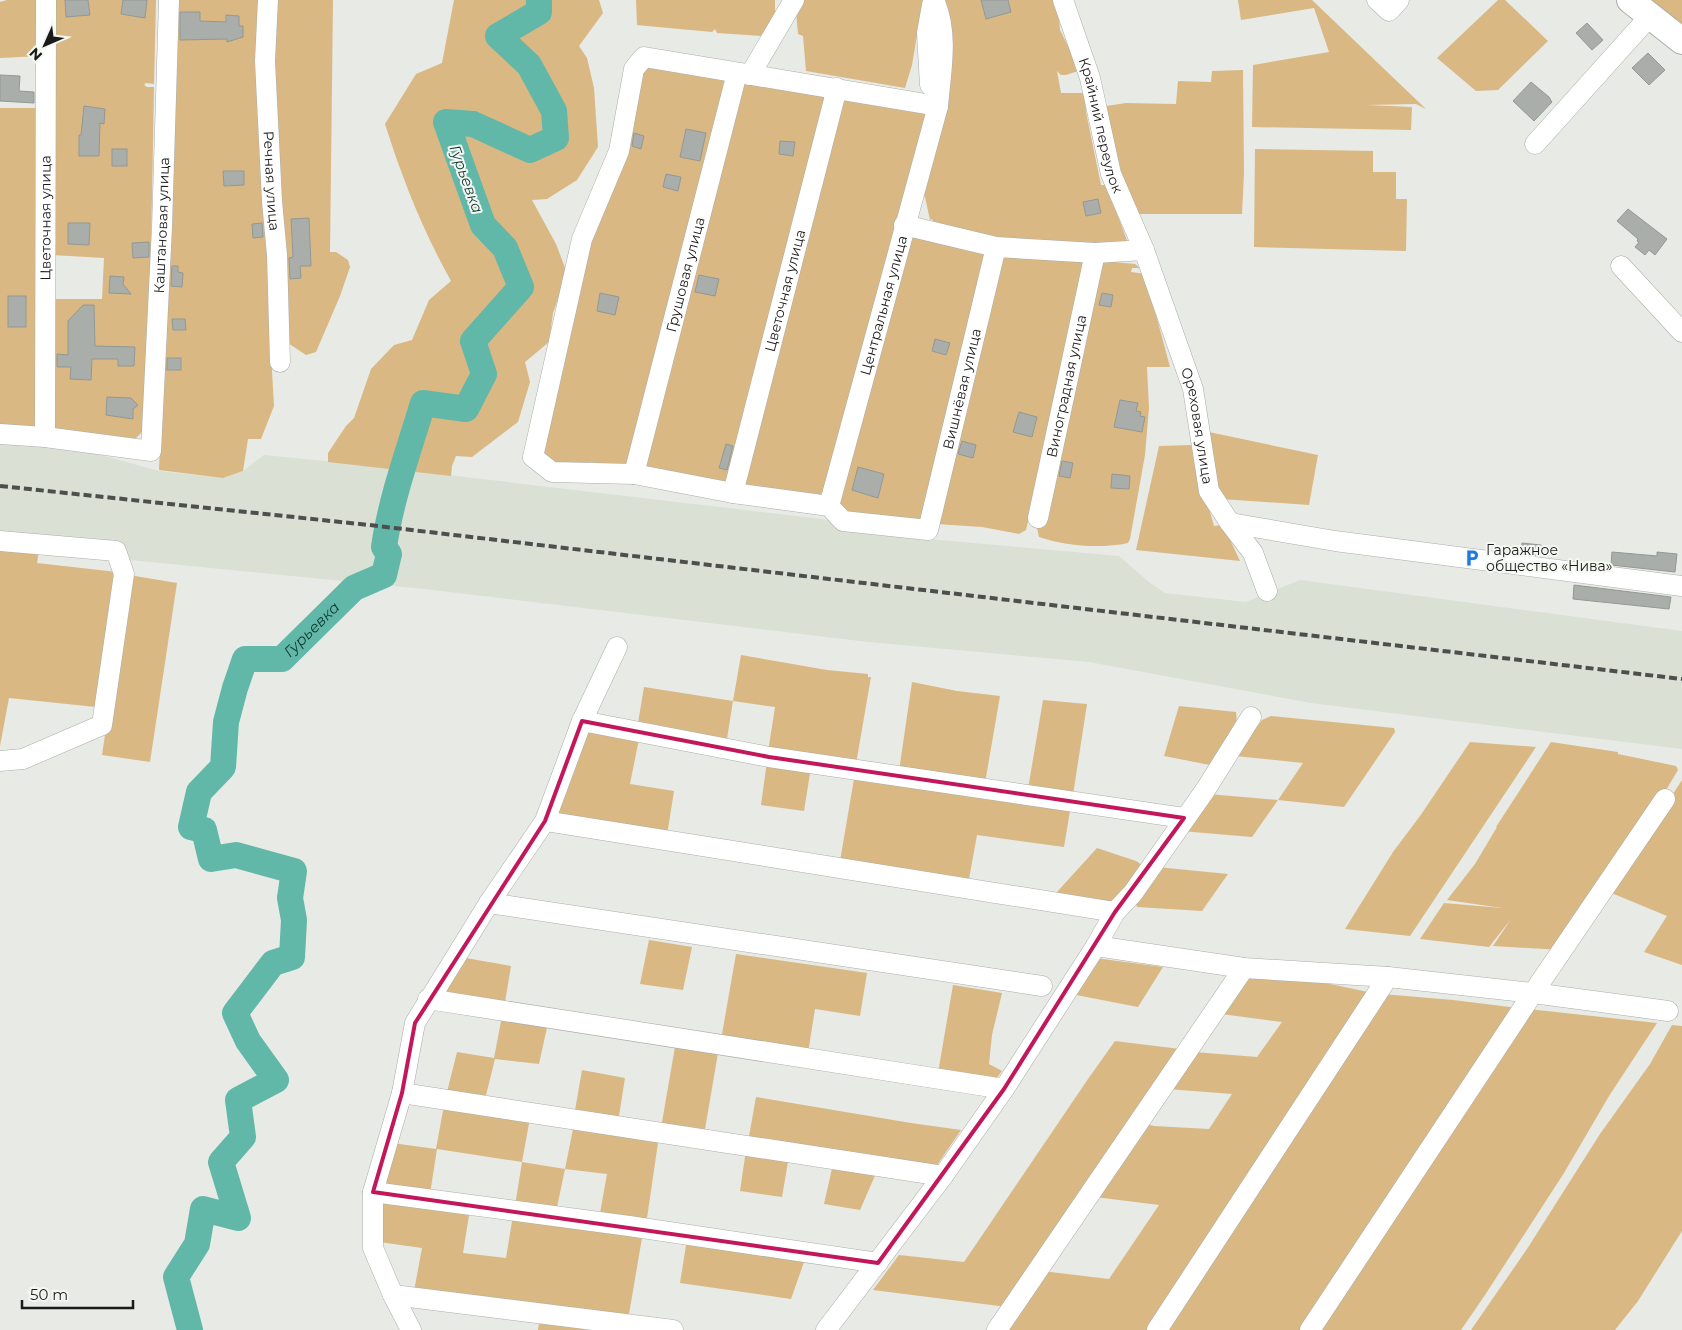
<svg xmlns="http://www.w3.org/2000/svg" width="1682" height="1330" viewBox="0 0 1682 1330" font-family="Montserrat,sans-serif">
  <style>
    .built { fill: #dae0d4 }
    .green { fill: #d9b884 }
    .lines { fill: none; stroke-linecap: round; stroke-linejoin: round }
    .river { stroke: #61b8a8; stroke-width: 26 }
    .building { fill: #aaaeab; stroke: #939894 }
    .minor-casing { stroke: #abaea9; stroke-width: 21 }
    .major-casing { stroke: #abaea9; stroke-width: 28 }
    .minor { stroke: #fff; stroke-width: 20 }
    .major { stroke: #fff; stroke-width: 26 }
    .rail { stroke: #4d4f4c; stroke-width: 4; stroke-dasharray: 8 4; stroke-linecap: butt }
    .marked { fill: none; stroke: #c2185b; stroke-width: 4; stroke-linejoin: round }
    .labels { text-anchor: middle; stroke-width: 4; stroke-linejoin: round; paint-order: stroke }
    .street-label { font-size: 14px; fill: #1a1b19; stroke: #f5f8f2 }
    .poi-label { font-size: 14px; fill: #1a1b19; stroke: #f5f8f2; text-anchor: start }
    .water-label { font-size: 15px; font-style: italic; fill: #0f3932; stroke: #f5f8f2 }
  </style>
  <rect width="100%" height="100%" fill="#e8eae5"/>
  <polygon class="built" points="0,443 90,452 159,471 224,478 243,471 264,455 345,463 822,519 872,534 1119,556 1150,583 1165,593 1246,602 1300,580 1682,631 1682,749 1311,703 1089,662 868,642 424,589 39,551 0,542"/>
  <g class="green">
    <polygon points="7,0 39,0 40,56 0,58 0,2"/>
    <path d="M52,0H156L154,84L146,83L144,85L147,87H154C152,201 150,315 146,428L135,439L99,436L57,431L52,425L51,299H102L104,258L52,255Z"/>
    <polygon points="168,0 263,0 274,330 272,371 274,406 261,439 248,439 243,471 223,478 159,470 161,416"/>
    <polygon points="272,0 333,0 330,252 336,252 348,260 350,267 340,296 316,352 306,355 285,341"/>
    <path d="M454,0H599L603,13L579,46L587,58L594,88L598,147L577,180L547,199L532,200L556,244L567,273L553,313L549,342L525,362L530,382L518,422L472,457L456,456L452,466L451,476L328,462V453L346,426L354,418L371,369L394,345L412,340L429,300L451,281C423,231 402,178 385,124L416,74L442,63Z"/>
    <polygon points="636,0 775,0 775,14 762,36 717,33 715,29 712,32 647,26 637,25"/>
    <polygon points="795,0 923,0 912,65 905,88 806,71 803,36 798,34"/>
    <polygon points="941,0 1056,0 1058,9 1060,30 1072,54 1078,71 1066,75 1061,75 1057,71 1061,93 1085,93 1086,112 1101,185 1105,185 1108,189 1129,246 1016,244 936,228 932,219 930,220 925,197 921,196"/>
    <polygon points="1238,0 1312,0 1426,109 1416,104 1366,105 1412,107 1411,130 1252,127 1253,65 1329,52 1314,8 1241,20"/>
    <polygon points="1498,0 1505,0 1548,41 1498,90 1476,91 1437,58"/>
    <polygon points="1651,0 1682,0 1682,25"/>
    <polygon points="647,64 732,77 632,467 589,462 587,467 541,461 566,324 635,94"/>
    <polygon points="1243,70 1244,173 1242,214 1140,214 1136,216 1100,107 1126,103 1176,104 1178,81 1211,82 1212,71"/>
    <polygon points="741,80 830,94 731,483 643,470"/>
    <polygon points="841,96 927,112 827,497 745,491 743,475"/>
    <polygon points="0,108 40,108 41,426 0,429"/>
    <polygon points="1255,149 1373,151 1373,172 1396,172 1396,199 1407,199 1406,251 1254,247"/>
    <polygon points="913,236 914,238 919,237 936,241 936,243 987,252 924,522 847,512 846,509 842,510 836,505 885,326"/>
    <polygon points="1001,255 1086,260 1060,387 1026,530 1019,534 982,527 937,524"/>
    <path d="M1104,261L1135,264L1140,268H1132L1131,272L1145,274L1170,367H1147L1149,408L1145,455L1130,539L1128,543C1100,549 1066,546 1039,537L1037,528L1039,517L1099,267Z"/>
    <polygon points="1204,431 1318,455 1309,505 1221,499"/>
    <polygon points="1191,445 1214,526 1222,525 1225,529 1240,561 1136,550 1159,446"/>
    <polygon points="0,546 39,551 37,563 117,572 96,707 9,698 0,746"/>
    <polygon points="129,575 177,583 150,762 102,755"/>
    <polygon points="741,655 827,670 868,674 868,677 871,677 856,764 768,752 775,707 733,701 726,745 637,729 644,687 733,701"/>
    <polygon points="912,682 957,691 1000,696 985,783 899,771"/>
    <polygon points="1043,700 1087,704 1073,795 1028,789"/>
    <polygon points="1179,706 1236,712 1237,724 1210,765 1164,756"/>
    <polygon points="1271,716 1394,728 1395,732 1344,807 1278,800 1252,837 1181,831 1208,794 1278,800 1303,763 1235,756 1262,720"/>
    <polygon points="587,730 639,739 630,784 674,791 667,835 559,818 554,810"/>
    <polygon points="1470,742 1536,747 1410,936 1345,929 1393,852 1420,816"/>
    <polygon points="1551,742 1618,752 1618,754 1676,766 1678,770 1657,805 1562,950 1493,946 1511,919 1489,947 1420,939 1444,903 1502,908 1447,900 1475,864 1497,827 1496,827"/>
    <polygon points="767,761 811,767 804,811 761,805"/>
    <polygon points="855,773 1071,805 1064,847 977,835 969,879 840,861"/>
    <polygon points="1682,780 1682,965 1644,952 1667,916 1609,892"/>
    <polygon points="1097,848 1136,861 1142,865 1113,905 1062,898 1057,892"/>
    <polygon points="1157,867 1228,874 1202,911 1137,907 1135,901"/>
    <polygon points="649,940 692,947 683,990 640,984"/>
    <polygon points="736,954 867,973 860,1016 815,1009 808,1053 721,1040"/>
    <polygon points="460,957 511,966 504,1008 442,993"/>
    <polygon points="1095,958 1163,967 1138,1007 1071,994"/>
    <polygon points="1246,975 1306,979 1373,993 1150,1330 1002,1330 1042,1271 1109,1279 1159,1205 1095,1197 1143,1123 1154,1126 1209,1129 1232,1094 1167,1089 1194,1052 1257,1057 1282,1022 1221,1014"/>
    <polygon points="953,985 1002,993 992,1035 989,1064 1002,1071 995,1080 938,1073"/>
    <polygon points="1382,994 1453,1000 1518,1008 1300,1330 1161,1330"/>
    <polygon points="1528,1009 1657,1023 1609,1096 1564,1173 1485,1295 1461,1330 1315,1330"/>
    <polygon points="502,1016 548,1023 539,1064 495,1059 484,1103 446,1096 457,1052 494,1058"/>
    <polygon points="1672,1025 1682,1026 1682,1231 1638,1301 1615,1330 1471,1330 1527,1249 1600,1134 1650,1064"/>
    <polygon points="676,1041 719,1047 704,1135 661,1128"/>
    <polygon points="1115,1041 1180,1049 1106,1159 1091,1174 1081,1196 1007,1307 873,1290 899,1255 964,1262 1088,1079"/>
    <polygon points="582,1070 625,1078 618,1122 574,1116"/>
    <polygon points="756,1097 911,1123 961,1130 933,1171 748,1142"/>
    <polygon points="444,1105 530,1118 522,1162 565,1169 574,1124 659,1136 646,1225 599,1219 607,1174 565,1169 556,1212 515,1206 522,1162 437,1149 430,1194 386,1187 392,1143 436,1149"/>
    <polygon points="746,1150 789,1156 782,1197 740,1191"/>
    <polygon points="833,1164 877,1171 860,1210 824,1204"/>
    <polygon points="378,1201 470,1209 463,1253 506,1258 513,1215 643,1232 628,1320 414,1291 422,1248 379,1242"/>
    <polygon points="687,1239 804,1262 791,1299 680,1283"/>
    <polygon points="540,1317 626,1330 538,1330"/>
  </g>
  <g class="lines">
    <path class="river" id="s1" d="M190,1330L176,1277L197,1244L203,1209L238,1218L221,1162L243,1137L238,1100L276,1080L248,1041L235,1013L273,963L292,957L294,920L290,898L294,871L236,855L211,859L204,830L191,827L199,792L223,767L226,722L235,688L245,659H282L354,588L384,575L389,554L384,547C391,498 409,450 423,403L466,409L484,374L473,341L521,287L505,248L483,225L446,122L473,124L530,150L556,138L554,111L529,65L498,36L539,12V0"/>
  </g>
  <g class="building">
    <polygon points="65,0 88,0 90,15 66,17"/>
    <polygon points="123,0 147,0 145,18 121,14"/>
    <polygon points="981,0 1008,0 1011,12 986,19"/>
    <polygon points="180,12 200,12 200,21 226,22 226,15 239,16 239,26 243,26 243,37 227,42 227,39 180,40"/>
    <polygon points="1587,23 1603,40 1592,50 1576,33"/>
    <polygon points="1648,53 1665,70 1649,85 1632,68"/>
    <polygon points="0,75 20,76 19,91 34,92 34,103 0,101"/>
    <polygon points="1531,82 1549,97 1552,102 1534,121 1513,101"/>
    <polygon points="84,106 105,109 104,124 100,123 99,156 79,156 79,135 81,135"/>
    <polygon points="686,129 706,133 700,161 680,157"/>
    <polygon points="634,133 644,136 641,149 632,146"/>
    <polygon points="780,141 795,142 793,156 779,154"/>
    <rect x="112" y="149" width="15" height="17"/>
    <polygon points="223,171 244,171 244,185 224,186"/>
    <polygon points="666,174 681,177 678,191 663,187"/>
    <polygon points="1098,199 1101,213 1086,216 1083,202"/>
    <polygon points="1628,209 1667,239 1655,255 1649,250 1645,255 1635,247 1639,242 1637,241 1638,239 1617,221"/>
    <polygon points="309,218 311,266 300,266 301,278 290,279 289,258 293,257 291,219"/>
    <polygon points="68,223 90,223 89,245 68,244"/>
    <polygon points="262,223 263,237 253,238 252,224"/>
    <polygon points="149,242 149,257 133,258 132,243"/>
    <polygon points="172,266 178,266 178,272 183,273 182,287 171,286"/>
    <polygon points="699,275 719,279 715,296 695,292"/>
    <polygon points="110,276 124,277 123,284 131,294 109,293"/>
    <polygon points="600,293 619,297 615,315 597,311"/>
    <polygon points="1102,293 1113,295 1111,307 1099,305"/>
    <rect x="8" y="296" width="18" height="31"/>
    <polygon points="83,305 94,305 95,346 135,347 134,366 118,366 118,359 92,359 91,380 70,379 71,367 57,367 57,354 68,355 68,321"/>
    <polygon points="172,319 185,319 186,330 173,330"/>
    <polygon points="935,339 950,343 946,355 932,351"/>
    <rect x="167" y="358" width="14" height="12"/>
    <polygon points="107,397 131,398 138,405 133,409 133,419 106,415"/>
    <polygon points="1120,400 1138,403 1136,411 1141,412 1140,416 1145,417 1142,432 1114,427"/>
    <polygon points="1019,412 1037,417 1032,437 1013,432"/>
    <polygon points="962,441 976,445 973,458 958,454"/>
    <polygon points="726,444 733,446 727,470 719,468"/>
    <polygon points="1062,461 1073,463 1070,478 1059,476"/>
    <polygon points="858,467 884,474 878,498 852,490"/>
    <polygon points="1112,474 1130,476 1129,489 1111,488"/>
    <polygon points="1522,543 1541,545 1540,556 1521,553"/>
    <polygon points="1612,552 1657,556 1657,552 1677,554 1675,572 1611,565"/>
    <polygon points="1574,585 1671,597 1669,609 1573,599"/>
  </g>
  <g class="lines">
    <g class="minor-casing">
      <g id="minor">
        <path id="s2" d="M268,0L265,61L272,201L277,255L280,362"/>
        <path id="s3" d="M1063,0L1090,78L1111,174L1144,250L1193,389L1209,491L1230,523L1253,553L1267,591"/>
        <polyline points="1377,0 1389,11 1399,0"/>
        <polyline points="750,75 794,0"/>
        <polyline points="930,85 927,33 932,5"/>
        <path id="s4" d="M938,106L644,57L634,69L619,151L582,239L533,457L552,472L634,474L733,493L829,506L843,521L928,530L996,247"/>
        <polyline points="1535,144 1650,16"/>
        <polyline points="904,225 996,247 1095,253 1144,250"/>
        <polyline points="1621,266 1682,332"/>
        <path id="s5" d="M0,434L45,437L151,451L162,227L169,0"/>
        <path id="s6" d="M45,437L46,0"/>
        <path id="s7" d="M634,474L737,73"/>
        <path id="s8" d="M733,493L837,88"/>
        <path id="s9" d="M829,506L938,106C941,71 949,33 934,0"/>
        <path id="s10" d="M1038,518L1095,253"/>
        <polyline points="1230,523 1335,541 1682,586"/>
        <polyline points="0,541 116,551 124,574 102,725 23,759 0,761"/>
        <polyline points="582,721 769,757 1184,818"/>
        <polyline points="545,821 1115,912"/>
        <polyline points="489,903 1042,986"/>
        <polyline points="1096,946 1244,968 1388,977 1533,993 1668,1011"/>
        <polyline points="428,999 1004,1089"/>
        <polyline points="402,1093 943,1176"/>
        <polyline points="373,1192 629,1226 878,1263"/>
        <polyline points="393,1295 673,1330"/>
        <polyline points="411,1330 393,1295 373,1248 373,1192 402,1093 415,1023 489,903 545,821 582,721 617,647"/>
        <polyline points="826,1330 943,1176 1004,1089 1096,946 1115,912 1133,893 1206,789 1251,717"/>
        <polyline points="997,1330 1244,968"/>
        <polyline points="1157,1330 1388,977"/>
        <polyline points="1310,1330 1533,993 1665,799"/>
      </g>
    </g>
    <g class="major-casing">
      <polyline id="major" points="1630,0 1682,41"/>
    </g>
    <use href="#minor" class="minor"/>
    <use href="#major" class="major"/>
    <polyline class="rail" points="0,486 369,525 1682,679"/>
  </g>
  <path class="marked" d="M582,721L769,757L1184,818L1115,912L1004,1089L878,1263L373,1192L402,1093L415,1023L545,821Z"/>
  <defs>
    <g id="parking-bare" transform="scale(1.35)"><path d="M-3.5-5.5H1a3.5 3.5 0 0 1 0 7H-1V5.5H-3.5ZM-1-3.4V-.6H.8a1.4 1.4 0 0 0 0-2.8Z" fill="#1e78e2" stroke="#f5f8f2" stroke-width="2.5" paint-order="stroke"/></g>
  </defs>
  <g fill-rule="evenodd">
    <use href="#parking-bare" x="1472" y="558"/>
  </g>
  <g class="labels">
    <g class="street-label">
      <text dy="5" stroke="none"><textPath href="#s3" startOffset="131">Крайний переулок</textPath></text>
      <text dy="5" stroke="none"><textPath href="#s2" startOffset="181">Речная улица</textPath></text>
      <text dy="5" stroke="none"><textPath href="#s6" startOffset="219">Цветочная улица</textPath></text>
      <text dy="5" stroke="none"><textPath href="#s5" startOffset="378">Каштановая улица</textPath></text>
      <text dy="5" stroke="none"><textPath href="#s7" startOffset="206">Грушовая улица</textPath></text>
      <text dy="5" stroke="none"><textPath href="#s8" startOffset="209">Цветочная улица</textPath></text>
      <text dy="5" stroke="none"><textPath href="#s9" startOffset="208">Центральная улица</textPath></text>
      <text dy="5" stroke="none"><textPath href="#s10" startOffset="135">Виноградная улица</textPath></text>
      <text dy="5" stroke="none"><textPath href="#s4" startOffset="1271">Вишнёвая улица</textPath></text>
      <text dy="5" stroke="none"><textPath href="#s3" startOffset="448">Ореховая улица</textPath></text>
    </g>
    <g class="poi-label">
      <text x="1486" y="555">Гаражное<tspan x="1486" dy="16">общество «Нива»</tspan></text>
    </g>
    <g class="water-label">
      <text transform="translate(466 179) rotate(70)" y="5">Гурьевка</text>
      <text dy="5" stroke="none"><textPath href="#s1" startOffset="975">Гурьевка</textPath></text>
    </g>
  </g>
  <g transform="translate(45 45) rotate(225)" stroke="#f5f8f2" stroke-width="4" paint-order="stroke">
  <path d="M0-4L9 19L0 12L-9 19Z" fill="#1a1b19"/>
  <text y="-8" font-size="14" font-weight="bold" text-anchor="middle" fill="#1a1b19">N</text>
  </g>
  <path d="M22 1300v8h111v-8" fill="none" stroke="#1a1b19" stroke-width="2.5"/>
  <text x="30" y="1300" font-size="15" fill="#1a1b19" stroke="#f5f8f2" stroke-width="4" paint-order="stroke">50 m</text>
</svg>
